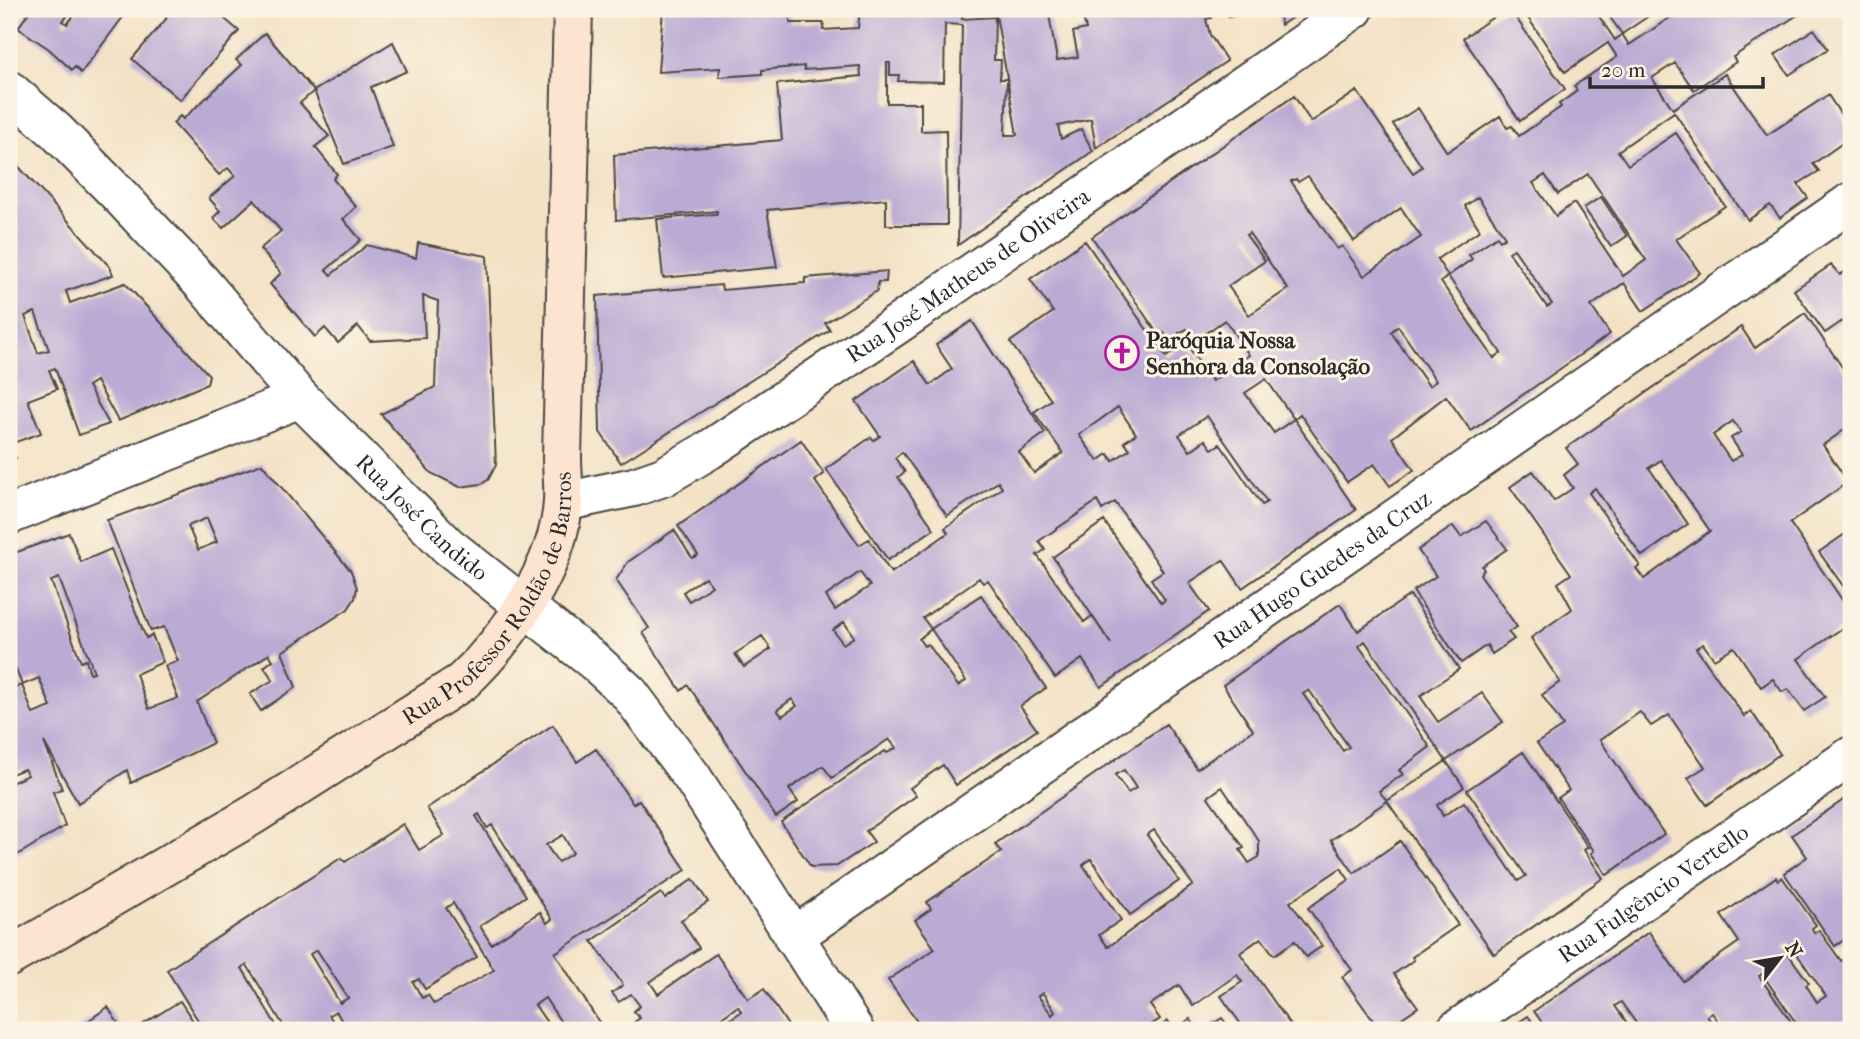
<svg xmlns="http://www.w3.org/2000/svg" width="1860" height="1039" viewBox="0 0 1860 1039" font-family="'IM FELL French Canon',serif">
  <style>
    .building { fill: #bbaad4; fill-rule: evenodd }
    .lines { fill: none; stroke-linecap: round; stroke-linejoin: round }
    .street-casing { stroke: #494642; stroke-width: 42 }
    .secondary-casing { stroke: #494642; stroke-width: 42 }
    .street { stroke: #fff; stroke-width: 38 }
    .secondary { stroke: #fde4d1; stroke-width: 38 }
    .labels { text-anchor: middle; stroke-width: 6; stroke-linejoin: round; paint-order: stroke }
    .street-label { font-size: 23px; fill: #2b2b2b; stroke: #fcf5e5 }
    .poi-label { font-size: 23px; font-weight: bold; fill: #2b2b2b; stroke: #fcf5e5; text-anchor: start }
  </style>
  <rect width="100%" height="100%" fill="#fcf5e5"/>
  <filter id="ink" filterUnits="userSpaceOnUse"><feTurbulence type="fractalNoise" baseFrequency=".0143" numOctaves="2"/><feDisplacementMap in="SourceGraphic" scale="14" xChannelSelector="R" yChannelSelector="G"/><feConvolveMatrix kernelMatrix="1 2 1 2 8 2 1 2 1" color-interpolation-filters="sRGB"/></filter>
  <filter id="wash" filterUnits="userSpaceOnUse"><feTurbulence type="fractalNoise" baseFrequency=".00686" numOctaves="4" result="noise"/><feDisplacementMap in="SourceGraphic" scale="28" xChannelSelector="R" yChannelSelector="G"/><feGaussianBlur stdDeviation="1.57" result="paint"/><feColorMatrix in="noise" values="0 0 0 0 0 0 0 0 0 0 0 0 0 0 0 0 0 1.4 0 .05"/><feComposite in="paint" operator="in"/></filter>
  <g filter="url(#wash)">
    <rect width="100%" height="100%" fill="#f3e1c4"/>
    <g id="blocks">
      <g class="building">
        <polygon points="31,9 73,9 63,21 67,24 79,9 129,9 81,73 75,67 72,70 49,49 18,28"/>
        <polygon points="156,9 213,9 239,31 180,100 132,59 167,18"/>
        <polygon points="663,9 790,9 790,23 824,23 823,30 858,28 860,9 962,9 962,19 995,17 994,60 1001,60 1000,79 1007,79 1005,135 1017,135 995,9 1048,9 1057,60 1078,57 1073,32 1086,29 1081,9 1209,9 1211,18 1206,19 1210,35 1227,61 1096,148 1091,119 1058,126 1061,139 1081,129 1093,151 958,245 962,25 945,24 944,82 898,81 899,75 890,75 890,63 887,63 887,103 921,103 921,131 946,130 947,225 886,225 886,199 767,210 777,267 663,278 657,219 717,214 717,211 616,220 614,155 782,140 777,84 861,76 860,66 804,70 804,66 762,70 762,74 719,77 720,68 658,72"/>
        <polygon points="1227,9 1256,9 1256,10 1229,17"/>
        <polygon points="1277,9 1291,9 1293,17 1281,25"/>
        <polygon points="1505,9 1510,9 1565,89 1520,121 1463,38"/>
        <path d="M1522,9H1594L1615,40L1622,34L1629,45L1683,9H1800L1802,12L1733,57L1736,62L1694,90L1675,63L1652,78L1673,109L1725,74L1767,135L1828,95L1851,130V137L1813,164L1819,171L1798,184L1808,198L1780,218L1770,205L1748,220L1674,112L1618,151L1628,165L1676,133L1725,206L1676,239L1700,273L1643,311L1624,283L1591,306L1610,334L1471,431L1446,396L1392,438L1414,470L1390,486L1374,464L1347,482L1300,414L1294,419L1266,379L1245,393L1274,433L1294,419L1356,510L1242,588L1223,560L1189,583L1209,611L1101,687L1082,659L1055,678L988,580L983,583L979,578L923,618L931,629L919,639L924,646L928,644L958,686L966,681L931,629L981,595L1046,688L1020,706L1037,730L956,785L943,765L910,788L916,796L866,831L874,842L837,866L811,867L781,822L885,751L887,753L896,748L889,739L832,778L823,766L789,789L798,802L776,817L688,685L681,691L643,633L649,628L616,580L628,562L674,530L692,558L698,555L678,526L801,440L824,474L815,481L859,545L869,539L891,573L948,533L945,528L1002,488L998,482L947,516L902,452L895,458L905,472L898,477L934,529L888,560L826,469L871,437L874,440L880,436L856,401L914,361L930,385L952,369L936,345L972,321L1045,433L1019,452L1034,473L1063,453L1034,412L1051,400L1010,342L1053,312L1030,279L1085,241L1166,357L1177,350L1164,333L1159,336L1092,237L1294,96L1311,122L1357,91L1413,173L1422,167L1393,124L1418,108L1447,152L1500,116L1507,128L1512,126L1519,136L1561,107L1559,104L1577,91L1574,86L1617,57L1608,43L1565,72ZM1588,174L1646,260L1623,276L1574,203L1556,216L1533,183L1545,175L1558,194ZM1308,176L1354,241L1401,208L1421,237L1364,276L1342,246L1337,249L1291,181L1296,179L1298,182ZM1478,197L1505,237L1500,240L1497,236L1469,255L1472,259L1448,276L1437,259L1480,230L1465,206ZM1249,233L1288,289L1249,315L1228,286L1265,261L1246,235ZM1514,249L1552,304L1547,307L1509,252ZM1448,276L1501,353L1494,358L1441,282ZM1225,320L1249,355L1212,381L1179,333L1187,329L1196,340ZM1398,326L1436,381L1429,386L1391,332ZM1118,407L1136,434L1124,442L1130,449L1113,461L1108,454L1098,461L1079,435ZM1207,416L1267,502L1262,505L1220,444L1212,449L1205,440L1190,451L1179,435ZM1097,501L1102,510L1115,502L1163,571L1151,579L1165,600L1161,603L1104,521L1053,557L1111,644L1092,616L1084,622L1037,555L1045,550L1039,541ZM860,572L870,586L835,610L826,596ZM705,577L712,586L689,601L683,592ZM844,622L854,637L843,644L833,630ZM762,636L771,649L744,667L735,654ZM792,699L797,706L782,716L777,710Z"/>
        <polygon points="1604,9 1659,9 1622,34"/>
        <polygon points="1814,29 1828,49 1789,75 1775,55"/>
        <polygon points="265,33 314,91 300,103 329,136 315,147 337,174 333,179 356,207 343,219 361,240 326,270 331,275 367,245 416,258 418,243 487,256 496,465 488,480 481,484 460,487 431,473 381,414 435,387 438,301 423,296 425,338 370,341 358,326 338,343 325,328 315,337 270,284 281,273 260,249 281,231 254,200 223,228 213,218 220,211 209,198 235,176 228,168 219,175 173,123 180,116 183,119 242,65 236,60"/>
        <polygon points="393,42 407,71 371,87 393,147 344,164 314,91"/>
        <path d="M9,156L110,267L113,275L66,291L70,303L125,283L209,375L207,384L118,421L96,381L88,386L109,424L79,435L55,368L49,370L57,389L28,400L41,433L10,444L16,458L9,460V278L13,276L9,268ZM35,312L49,350L38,353L25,316Z"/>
        <polygon points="1601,197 1627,236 1611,247 1584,208"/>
        <polygon points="1831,265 1840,275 1851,267 1851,315 1825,333 1794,290"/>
        <polygon points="887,271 886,282 878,282 877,291 825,323 830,330 621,463 600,432 597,296 721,285 722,290 805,283 805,278"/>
        <path d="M1805,313L1851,380V425L1823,445L1848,482L1790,523L1851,613V622L1798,659L1825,697L1804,711L1788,689L1782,692L1773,679L1761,687L1734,647L1714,659L1703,644L1696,648L1744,716L1751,711L1780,754L1707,805L1688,778L1705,767L1669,715L1651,726L1640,712L1600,740L1664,834L1607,875L1591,853L1594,851L1558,798L1569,790L1537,743L1563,726L1542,695L1560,682L1531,638L1572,609L1558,583L1571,574L1510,487L1533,471L1554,501L1573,488L1564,475L1578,464L1566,448L1741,327L1755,348ZM1733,421L1741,432L1731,438L1742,455L1731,461L1713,435ZM1661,460L1710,531L1644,579L1636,568L1640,566L1589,493L1595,488L1642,556L1688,524L1649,468Z"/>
        <path d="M262,464L351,571L357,588L355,598L348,609L282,652L296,687L261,711L250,694L273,680L264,667L273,660L269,654L197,702L213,743L131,783L127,770L78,803L44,742L62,789L53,792L65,826L9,860V784L28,775L24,769L9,775V702L12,701L9,690L22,685L15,667L9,669V555L69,533L81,562L111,549L146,638L152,635L163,662L136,674L149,709L178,698L165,666L178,661L164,627L151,631L107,520ZM207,518L217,542L198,550L188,526ZM59,578L94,672L90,673L86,660L81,662L51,581ZM39,678L51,707L33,714L22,685Z"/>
        <polygon points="1486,521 1507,549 1482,566 1484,570 1480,574 1517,627 1508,632 1514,639 1492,654 1487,645 1461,663 1413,591 1436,576 1418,550 1453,526 1461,537"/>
        <polygon points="1851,530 1851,597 1819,552"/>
        <path d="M1410,595L1459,669L1420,696L1438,722L1482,693L1503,722L1446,761L1464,787L1437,805L1443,816L1464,802L1518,881L1526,876L1467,790L1523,752L1588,847L1584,850L1603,878L1494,954L1387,801L1446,761L1365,641L1359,646L1430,747L1399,770L1403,774L1379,791L1387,801L1331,840L1354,873L1400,841L1458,925L1412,957L1414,960L1394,974L1418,1007L1384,1030H1380L1342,977L1352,970L1308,908L1349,880L1341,868L1290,902L1322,946L1306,957L1295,941L1274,955L1261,938L1240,953L1294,1030H1245L1221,996L1242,982L1237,975L1193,1006L1179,985L1150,1005L1160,1019L1148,1027L1150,1030H923L888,980L935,949L915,920L931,909L927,902L1001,852L995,844L1166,724L1197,769L1253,730L1223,685L1340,604L1358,631ZM1309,690L1349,747L1343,751L1303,694ZM1124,770L1136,788L1128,793L1115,775ZM1222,787L1259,841V857L1249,863L1240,850L1244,848L1208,797ZM1154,830L1193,885L1108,947L1099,935L1121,920L1083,865L1091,859L1130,915L1179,881L1147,835ZM1043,993L1055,1012L1052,1015L1038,996Z"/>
        <path d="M553,725L577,762L596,749L633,804L639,800L686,870L555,953L604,1030H566L545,998L535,1005L552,1030H347L336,1011L329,1015L338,1030H286L247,965L242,968L279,1030H204L167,970L341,858L345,862L403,824L419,850L444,835L427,808ZM479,814L487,828L492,825L552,919L547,923L540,912L491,944L480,926L526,896L476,816ZM563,835L573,853L558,862L546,845ZM453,903L494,970L434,1004L428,995L422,998L413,982L419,979L425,989L477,957L446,908ZM317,950L348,998L340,1003L310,954Z"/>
        <polygon points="1851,795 1851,935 1835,946 1784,873 1807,857 1792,835"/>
        <path d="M1776,877L1778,880L1782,877L1816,925L1812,928L1814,933L1819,930L1841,961L1851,955V1030H1801L1762,974L1759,976L1797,1030H1725L1712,1013L1707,1016L1717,1030H1641L1621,1002L1615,1006L1627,1023L1624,1026L1626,1030H1547L1534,1011L1649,932L1683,981L1739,942L1721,915ZM1790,944L1826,996L1817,1002L1806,985L1809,983L1784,948Z"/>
        <polygon points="693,879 708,902 681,920 699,948 650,982 658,994 716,954 748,999 764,989 791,1030 714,1030 741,1012 738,1006 705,1030 632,1030 629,1026 640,1018 634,1011 640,1006 631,994 619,1002 612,993 623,985 592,941 661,893 665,899"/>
        <polygon points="180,1001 199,1030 134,1030"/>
        <polygon points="108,1007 122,1030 75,1030"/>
        <polygon points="1528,1016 1538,1030 1507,1030"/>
        <polygon points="1222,1018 1231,1030 1211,1030 1208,1027"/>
        <polygon points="1190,1019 1198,1030 1156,1030 1168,1021 1174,1030"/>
      </g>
    </g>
  </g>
  <g filter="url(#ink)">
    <use href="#blocks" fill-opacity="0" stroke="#494642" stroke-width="2"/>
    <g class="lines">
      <g class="street-casing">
        <g id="street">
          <path id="s1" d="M9,90L56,131L120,196L202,283L300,398L448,546L595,662L629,693L692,777L854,1030"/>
          <path id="s2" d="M563,502L634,487L663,477L709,450L898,324L1354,9"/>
          <polyline points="9,515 300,398"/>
          <path id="s3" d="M793,937L1851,202"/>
          <path id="s4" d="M1456,1030L1851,756"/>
        </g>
      </g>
      <g class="secondary-casing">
        <g id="secondary">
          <path id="s5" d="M9,957L253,815L462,682C507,640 560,565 563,501C564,487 562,472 562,457L573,9"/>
        </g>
      </g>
      <use href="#street" class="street"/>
      <use href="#secondary" class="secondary"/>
    </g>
  </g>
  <defs>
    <g id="church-ring" transform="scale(1.75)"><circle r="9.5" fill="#fcf5e5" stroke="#b5179e" stroke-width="1.5"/><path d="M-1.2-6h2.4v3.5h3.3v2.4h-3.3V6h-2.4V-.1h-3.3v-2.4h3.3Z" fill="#b5179e"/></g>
  </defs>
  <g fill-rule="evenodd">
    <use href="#church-ring" x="1122" y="353"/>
  </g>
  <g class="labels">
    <g class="street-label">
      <text dy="8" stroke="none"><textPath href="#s2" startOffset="469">Rua José Matheus de Oliveira</textPath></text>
      <text dy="8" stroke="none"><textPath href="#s1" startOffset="595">Rua José Candido</textPath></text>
      <text dy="8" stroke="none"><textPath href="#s3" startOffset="644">Rua Hugo Guedes da Cruz</textPath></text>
      <text dy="8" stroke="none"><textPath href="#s5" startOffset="616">Rua Professor Roldão de Barros</textPath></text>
      <text dy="8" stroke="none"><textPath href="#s4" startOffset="240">Rua Fulgêncio Vertello</textPath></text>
    </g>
    <g class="poi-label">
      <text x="1146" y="348">Paróquia Nossa<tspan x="1146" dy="26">Senhora da Consolação</tspan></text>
    </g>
  </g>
  <rect width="1860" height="1039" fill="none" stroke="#fcf5e5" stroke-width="35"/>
  <g transform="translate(1780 958) rotate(59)" stroke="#fcf5e5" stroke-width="5" paint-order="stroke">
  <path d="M0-5L12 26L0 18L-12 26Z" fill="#2b2b2b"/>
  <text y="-10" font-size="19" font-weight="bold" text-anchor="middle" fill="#2b2b2b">N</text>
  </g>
  <path d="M1590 77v10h173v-10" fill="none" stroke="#2b2b2b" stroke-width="3.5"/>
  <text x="1601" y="77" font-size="21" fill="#2b2b2b" stroke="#fcf5e5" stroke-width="5" paint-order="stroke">20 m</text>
</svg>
